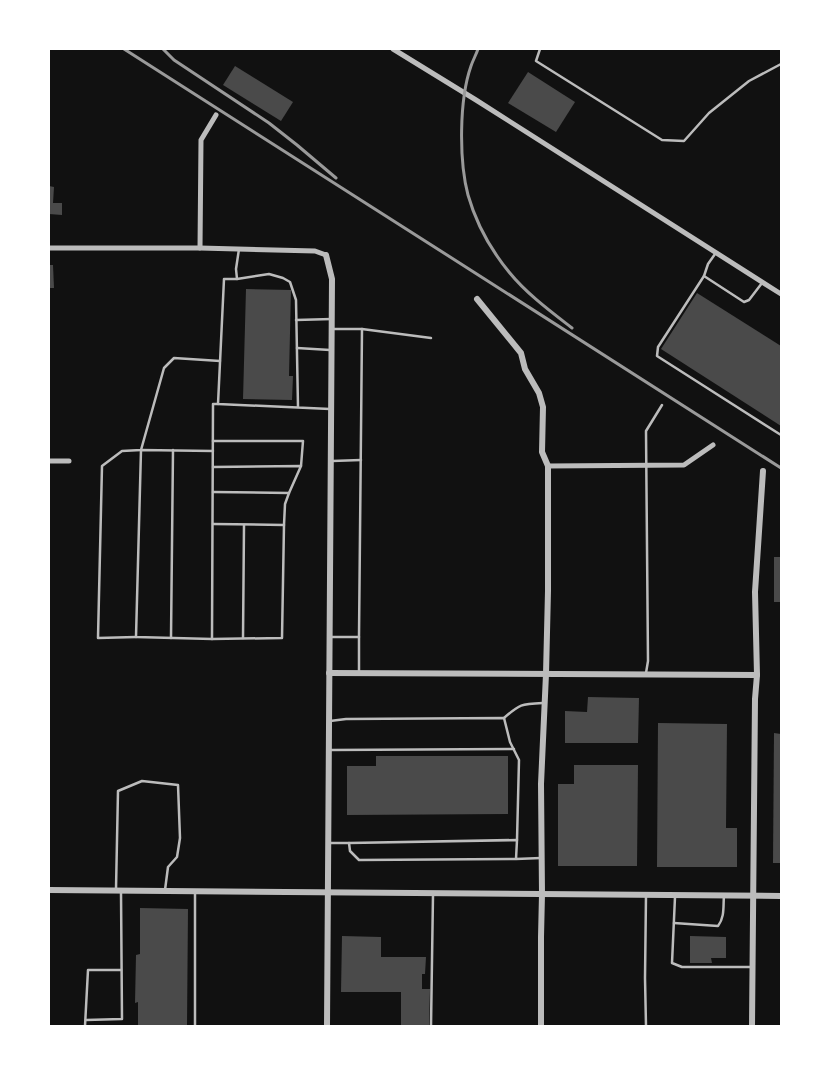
<svg xmlns="http://www.w3.org/2000/svg" width="830" height="1075" viewBox="0 0 830 1075" font-family="Signika,sans-serif">
  <style>
    .building { fill: #4a4a4a }
    .lines { fill: none; stroke-linecap: round; stroke-linejoin: round }
    .service { stroke: #bcbcbc; stroke-width: 2.5 }
    .minor { stroke: #bcbcbc; stroke-width: 5 }
    .tertiary { stroke: #bcbcbc; stroke-width: 6 }
    .rail { stroke: #9a9a9a; stroke-width: 3 }
  </style>
  <rect width="100%" height="100%" fill="#111"/>
  <g class="building">
    <polygon points="235,66 293,102 281,121 223,85"/>
    <polygon points="528,72 575,102 556,132 508,103"/>
    <polygon points="49,186 54,187 53,203 62,203 62,215 49,214"/>
    <polygon points="49,265 53,265 54,288 49,288"/>
    <polygon points="246,289 291,290 289,376 293,376 292,400 243,399"/>
    <polygon points="697,293 781,346 781,426 661,349"/>
    <rect x="774" y="557" width="7" height="45"/>
    <polygon points="588,697 639,698 638,743 565,743 565,711 587,712"/>
    <polygon points="658,723 727,724 726,828 737,828 737,867 657,867"/>
    <polygon points="774,733 781,734 781,863 773,863"/>
    <polygon points="376,756 508,756 508,814 347,815 347,766 376,766"/>
    <polygon points="574,765 638,765 637,866 558,866 558,784 574,784"/>
    <polygon points="140,908 188,909 187,1026 138,1026 138,1002 135,1003 136,955 140,954"/>
    <polygon points="342,936 381,937 381,957 426,957 425,974 422,974 422,989 430,989 429,1026 401,1026 401,992 341,992"/>
    <polygon points="690,936 726,937 726,958 711,958 712,963 690,963"/>
  </g>
  <g class="lines">
    <g class="service">
      <polyline points="540,49 536,61 662,140 684,141 709,113 749,81 781,64"/>
      <polyline points="715,254 708,264 704,276 744,302 749,300 762,283"/>
      <polyline points="704,276 658,347 657,356 781,435"/>
      <polyline points="237,279 236,269 239,249"/>
      <polyline points="296,320 332,319"/>
      <polyline points="362,329 431,338"/>
      <polyline points="297,348 330,350"/>
      <polyline points="298,407 296,300 290,282 283,278 269,274 237,279 224,279 218,404 330,409"/>
      <polyline points="213,441 303,441 301,466"/>
      <polyline points="213,451 141,450 136,637 212,639 213,404 218,404"/>
      <polyline points="332,461 361,460"/>
      <polyline points="213,467 301,466 289,493"/>
      <polyline points="213,492 289,493 285,504 284,525"/>
      <polyline points="136,637 98,638 102,466 122,451 141,450 164,368 174,358 220,361"/>
      <polyline points="331,637 359,637 362,329 332,329"/>
      <polyline points="359,637 359,673"/>
      <polyline points="171,638 173,450"/>
      <polyline points="243,638 244,525"/>
      <polyline points="212,639 282,638 284,525 213,524"/>
      <polyline points="646,673 648,661 646,431 662,405"/>
      <path d="M504,718C520,704 521,704 543,703"/>
      <polyline points="330,721 346,719 504,718 510,742 519,760 517,840"/>
      <polyline points="331,750 514,749"/>
      <polyline points="329,843 349,843"/>
      <polyline points="516,859 517,840 349,843 350,851 359,860 516,859 541,858"/>
      <polyline points="116,889 118,791 142,781 178,785 180,838 177,857 168,867 165,890"/>
      <polyline points="195,893 195,1026"/>
      <polyline points="646,895 645,978 646,1026"/>
      <polyline points="675,897 672,963 682,967 752,967"/>
      <path d="M674,923L718,926C725,917 723,906 724,895"/>
      <polyline points="86,1020 122,1019 121,892"/>
      <polyline points="85,1026 88,970 121,970"/>
      <polyline points="431,1026 433,895"/>
    </g>
    <g class="minor">
      <polyline points="393,49 476,100 781,294"/>
      <polyline points="49,248 200,248 315,251 326,255"/>
      <polyline points="200,248 201,140 216,115"/>
      <polyline points="49,461 69,461"/>
      <polyline points="548,466 684,465 713,445"/>
    </g>
    <g class="tertiary">
      <polyline points="326,255 332,279 327,1026"/>
      <polyline points="477,299 521,353 525,369 539,393 543,407 542,452 548,466 548,591 546,674 541,784 542,894 541,937 541,1026"/>
      <polyline points="329,673 757,675"/>
      <polyline points="49,890 781,896"/>
      <polyline points="752,1026 755,699 757,675 755,592 763,471"/>
    </g>
    <g class="rail">
      <polyline points="124,49 781,468"/>
      <polyline points="163,49 174,60 269,123 297,145 336,178"/>
      <path d="M478,49C476,55 473,60 471,66C459,100 459,161 468,195C476,223 491,250 509,272C527,294 550,311 572,328"/>
    </g>
  </g>
  <rect width="830" height="1075" fill="none" stroke="#ffffff" stroke-width="100"/>
</svg>
